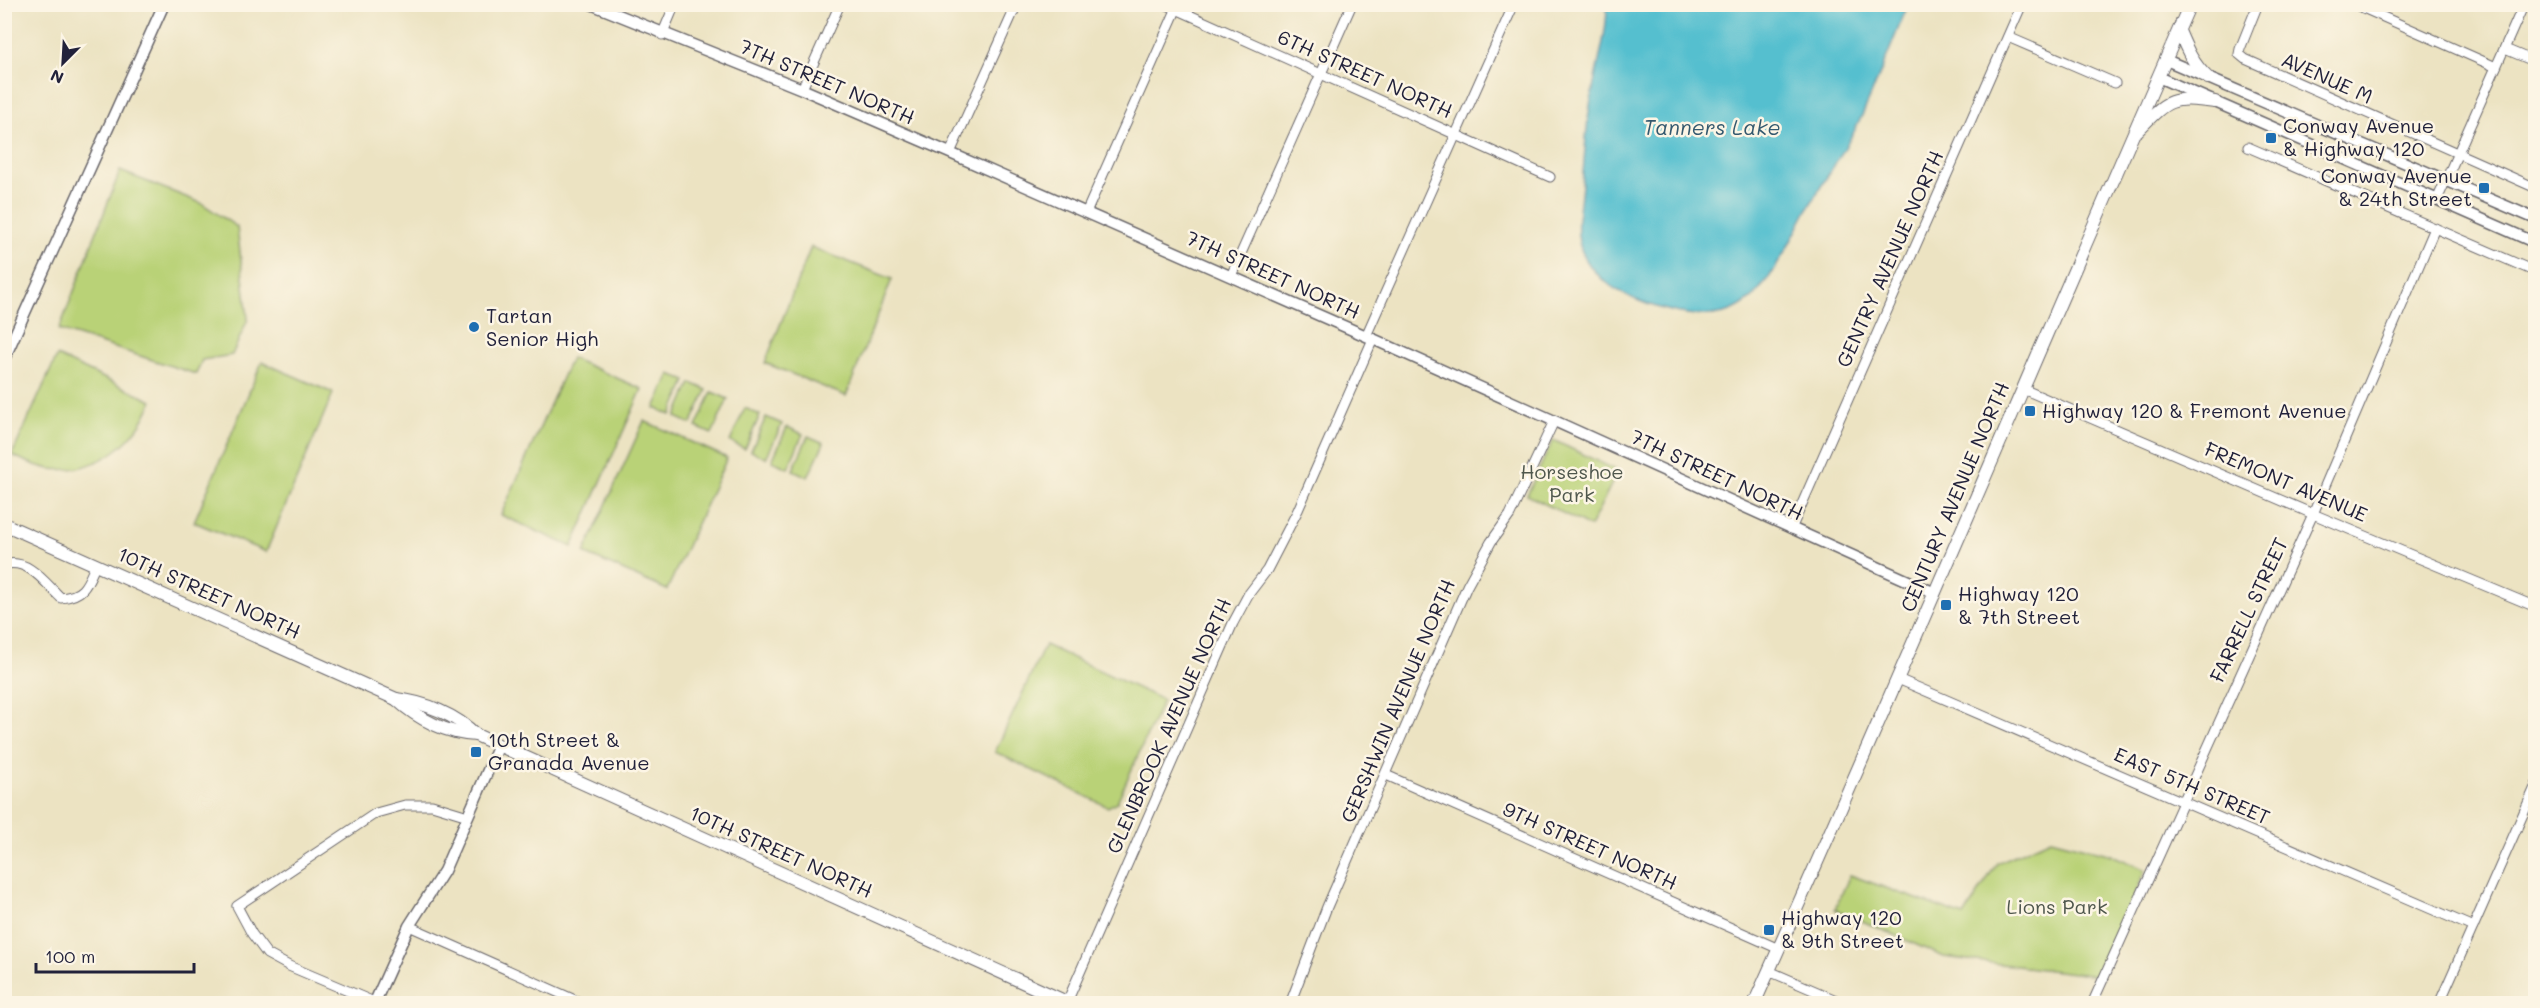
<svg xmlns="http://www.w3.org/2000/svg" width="2540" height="1008" viewBox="0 0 2540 1008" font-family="Mali,sans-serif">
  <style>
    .green { fill: #b9d277; stroke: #6e7a59; stroke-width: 1.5 }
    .water { fill: #54bfcf; stroke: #3b7085; stroke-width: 1.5 }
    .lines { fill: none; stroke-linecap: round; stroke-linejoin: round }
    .minor-casing { stroke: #69666a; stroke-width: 11 }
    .tertiary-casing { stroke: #69666a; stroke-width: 13 }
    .secondary-casing { stroke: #69666a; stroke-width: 14 }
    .minor { stroke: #fff; stroke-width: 9 }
    .tertiary { stroke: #fff; stroke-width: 10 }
    .secondary { stroke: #fff; stroke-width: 12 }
    .poi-dot { fill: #1f6fb2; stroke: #fcf5e5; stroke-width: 2 }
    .labels { text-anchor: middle; stroke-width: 5; stroke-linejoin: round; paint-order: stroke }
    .street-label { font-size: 20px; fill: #22223b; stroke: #fcf5e5 }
    .poi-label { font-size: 20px; fill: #22223b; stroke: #fcf5e5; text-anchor: start }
    .park-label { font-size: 20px; fill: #4f574d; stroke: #fcf5e5 }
    .water-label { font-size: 21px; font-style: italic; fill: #34596f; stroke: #fcf5e5 }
  </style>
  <rect width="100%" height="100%" fill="#fcf5e5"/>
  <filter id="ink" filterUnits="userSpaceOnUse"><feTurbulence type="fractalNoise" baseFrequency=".0167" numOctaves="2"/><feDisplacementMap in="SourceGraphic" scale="12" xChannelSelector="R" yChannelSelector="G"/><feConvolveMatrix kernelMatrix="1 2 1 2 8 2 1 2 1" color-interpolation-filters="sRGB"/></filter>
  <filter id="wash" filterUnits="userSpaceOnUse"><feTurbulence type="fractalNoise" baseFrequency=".008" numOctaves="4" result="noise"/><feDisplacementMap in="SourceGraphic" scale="24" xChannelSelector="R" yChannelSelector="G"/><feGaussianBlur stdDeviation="1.35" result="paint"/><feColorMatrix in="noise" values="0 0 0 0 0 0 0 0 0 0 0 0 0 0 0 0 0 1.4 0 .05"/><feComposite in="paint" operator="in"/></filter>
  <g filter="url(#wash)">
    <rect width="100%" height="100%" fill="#ece3c2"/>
    <g class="green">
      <polygon points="120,171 201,203 237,227 248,319 232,355 202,360 196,374 59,330"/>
      <polygon points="811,247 892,279 846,396 765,363"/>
      <path d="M57,356L152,401C137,442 97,474 51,469C37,467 24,461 12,455Z"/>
      <polygon points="571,358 642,389 572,547 501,515"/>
      <polygon points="262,362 333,393 266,552 194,522"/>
      <polygon points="670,374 686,381 671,415 655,408"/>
      <polygon points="691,383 707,390 691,424 676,417"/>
      <polygon points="712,392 728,399 712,434 696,427"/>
      <polygon points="745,408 760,415 745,449 730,442"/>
      <polygon points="766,417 782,424 766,458 751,451"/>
      <polygon points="644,421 727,458 667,590 584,553"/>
      <polygon points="787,427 803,434 788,468 772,461"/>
      <polygon points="808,436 824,443 808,477 793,470"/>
      <polygon points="1553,440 1618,471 1590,527 1527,495"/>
      <polygon points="1045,645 1163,700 1117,802 1108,807 995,752"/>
      <polygon points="2051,839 2112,855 2146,870 2098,976 1944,957 1835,909 1850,875 1964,916 1997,863"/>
    </g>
    <path class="water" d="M1607,5H1908C1891,45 1876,87 1857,126C1842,155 1822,183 1806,212C1790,242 1767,294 1735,309C1708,322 1673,313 1647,304C1618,294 1586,274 1579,242C1575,223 1581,203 1582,184C1585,154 1586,124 1592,94C1597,64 1607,35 1607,5Z"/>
  </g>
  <g filter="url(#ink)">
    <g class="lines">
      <g class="minor-casing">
        <g id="minor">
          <polyline points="1165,4 1550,177"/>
          <polyline points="2258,4 2240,49 2239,54 2245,59 2536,188"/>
          <polyline points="2354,4 2496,67"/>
          <polyline points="662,35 675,4"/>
          <polyline points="2008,37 2115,83"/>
          <polyline points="2505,49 2536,62"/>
          <polyline points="802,89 840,4"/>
          <polyline points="2248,147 2536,272"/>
          <polyline points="950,153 1017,4"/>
          <polyline points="2437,200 2524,4"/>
          <polyline points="1086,213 1176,10"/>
          <polyline points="1231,276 1352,4"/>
          <polyline points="1366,336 1514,4"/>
          <polyline points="2023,389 2313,514 2536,607"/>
          <polyline points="1791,529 2022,4"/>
          <path d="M4,565C28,557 46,584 61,598C85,596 87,584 96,564"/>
          <polyline points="1898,679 2473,927"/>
          <polyline points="1386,775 1779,949"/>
          <polyline points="409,926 584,1004"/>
          <polyline points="1769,971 1845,1004"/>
          <polyline points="374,1002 289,966 267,954 252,934 237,906 376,813 405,805 432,805 468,816"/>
          <polyline points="1067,1002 1233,623 1248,595 1267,570 1298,510 1373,339"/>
          <polyline points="1290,1004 1327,907 1467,586 1491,542 1510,515 1554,421"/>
          <polyline points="2092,1004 2313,514 2435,228"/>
          <polyline points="2439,1004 2536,785"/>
        </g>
      </g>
      <g class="tertiary-casing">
        <g id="tertiary">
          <polyline points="591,4 802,89 950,153 1373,339 1935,593"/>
          <polyline points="2166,60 2536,219"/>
          <polyline points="2158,77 2536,243"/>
          <polyline points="4,359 164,4"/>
          <polyline points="374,1004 409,926 444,871 499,745"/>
        </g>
      </g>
      <g class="secondary-casing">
        <g id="secondary">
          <path d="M2179,31C2187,50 2193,64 2208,78"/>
          <path d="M2137,131C2168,99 2170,96 2215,102"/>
          <path d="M4,524L396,699C418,719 447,734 476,735"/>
          <path d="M396,699C425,702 456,715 476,735L1071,1004"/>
          <path d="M1754,1004C1903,672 2044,337 2190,4"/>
        </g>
      </g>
      <use href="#minor" class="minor"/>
      <use href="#tertiary" class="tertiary"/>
      <use href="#secondary" class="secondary"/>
    </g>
  </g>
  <g class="poi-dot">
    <rect x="2265" y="132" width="12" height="12" rx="3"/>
    <rect x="2478" y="182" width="12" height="12" rx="3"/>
    <circle cx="474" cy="327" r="6"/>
    <rect x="2024" y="405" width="12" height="12" rx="3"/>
    <rect x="1940" y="599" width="12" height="12" rx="3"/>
    <rect x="470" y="746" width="12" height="12" rx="3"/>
    <rect x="1763" y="924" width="12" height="12" rx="3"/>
  </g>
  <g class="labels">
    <g class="street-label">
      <text transform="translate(1365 74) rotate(24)" y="7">6TH STREET NORTH</text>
      <text transform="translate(2327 78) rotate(24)" y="7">AVENUE M</text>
      <text transform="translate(827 82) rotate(23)" y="7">7TH STREET NORTH</text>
      <text transform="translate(1890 259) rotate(-66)" y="7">GENTRY AVENUE NORTH</text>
      <text transform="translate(1273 275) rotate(24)" y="7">7TH STREET NORTH</text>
      <text transform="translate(1717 475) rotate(25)" y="7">7TH STREET NORTH</text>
      <text transform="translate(2286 482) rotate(23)" y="7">FREMONT AVENUE</text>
      <text transform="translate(1955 497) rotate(-67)" y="7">CENTURY AVENUE NORTH</text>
      <text transform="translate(209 593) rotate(24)" y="7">10TH STREET NORTH</text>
      <text transform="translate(2249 610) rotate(-65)" y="7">FARRELL STREET</text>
      <text transform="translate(1398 701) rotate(-67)" y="7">GERSHWIN AVENUE NORTH</text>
      <text transform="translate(1169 726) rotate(-66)" y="7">GLENBROOK AVENUE NORTH</text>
      <text transform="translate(2192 786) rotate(23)" y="7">EAST 5TH STREET</text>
      <text transform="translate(1590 846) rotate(24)" y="7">9TH STREET NORTH</text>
      <text transform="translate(781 852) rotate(24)" y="7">10TH STREET NORTH</text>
    </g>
    <g class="poi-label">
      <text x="2283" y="133">Conway Avenue<tspan x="2283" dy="23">&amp; Highway 120</tspan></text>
      <text x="2472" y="183" text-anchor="end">Conway Avenue<tspan x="2472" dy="23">&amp; 24th Street</tspan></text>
      <text x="486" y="323">Tartan<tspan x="486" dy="23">Senior High</tspan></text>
      <text x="2042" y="418">Highway 120 &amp; Fremont Avenue</text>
      <text x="1958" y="601">Highway 120<tspan x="1958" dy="23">&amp; 7th Street</tspan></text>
      <text x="488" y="747">10th Street &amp;<tspan x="488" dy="23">Granada Avenue</tspan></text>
      <text x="1781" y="925">Highway 120<tspan x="1781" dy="23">&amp; 9th Street</tspan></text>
    </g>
    <g class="park-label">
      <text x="1572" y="479">Horseshoe<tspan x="1572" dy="23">Park</tspan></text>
      <text x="2057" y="914">Lions Park</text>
    </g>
    <g class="water-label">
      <text x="1712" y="135">Tanners Lake</text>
    </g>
  </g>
  <rect width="2540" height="1008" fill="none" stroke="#fcf5e5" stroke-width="24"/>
  <g transform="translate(63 63) rotate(204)" stroke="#fcf5e5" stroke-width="4.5" paint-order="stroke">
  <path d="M0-4.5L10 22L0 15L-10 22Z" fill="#22223b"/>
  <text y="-9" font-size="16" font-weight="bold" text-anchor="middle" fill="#22223b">N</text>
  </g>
  <path d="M36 963v9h158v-9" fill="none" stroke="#22223b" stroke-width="3"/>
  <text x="45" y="963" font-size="18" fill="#22223b" stroke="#fcf5e5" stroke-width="4.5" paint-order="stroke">100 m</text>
</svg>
